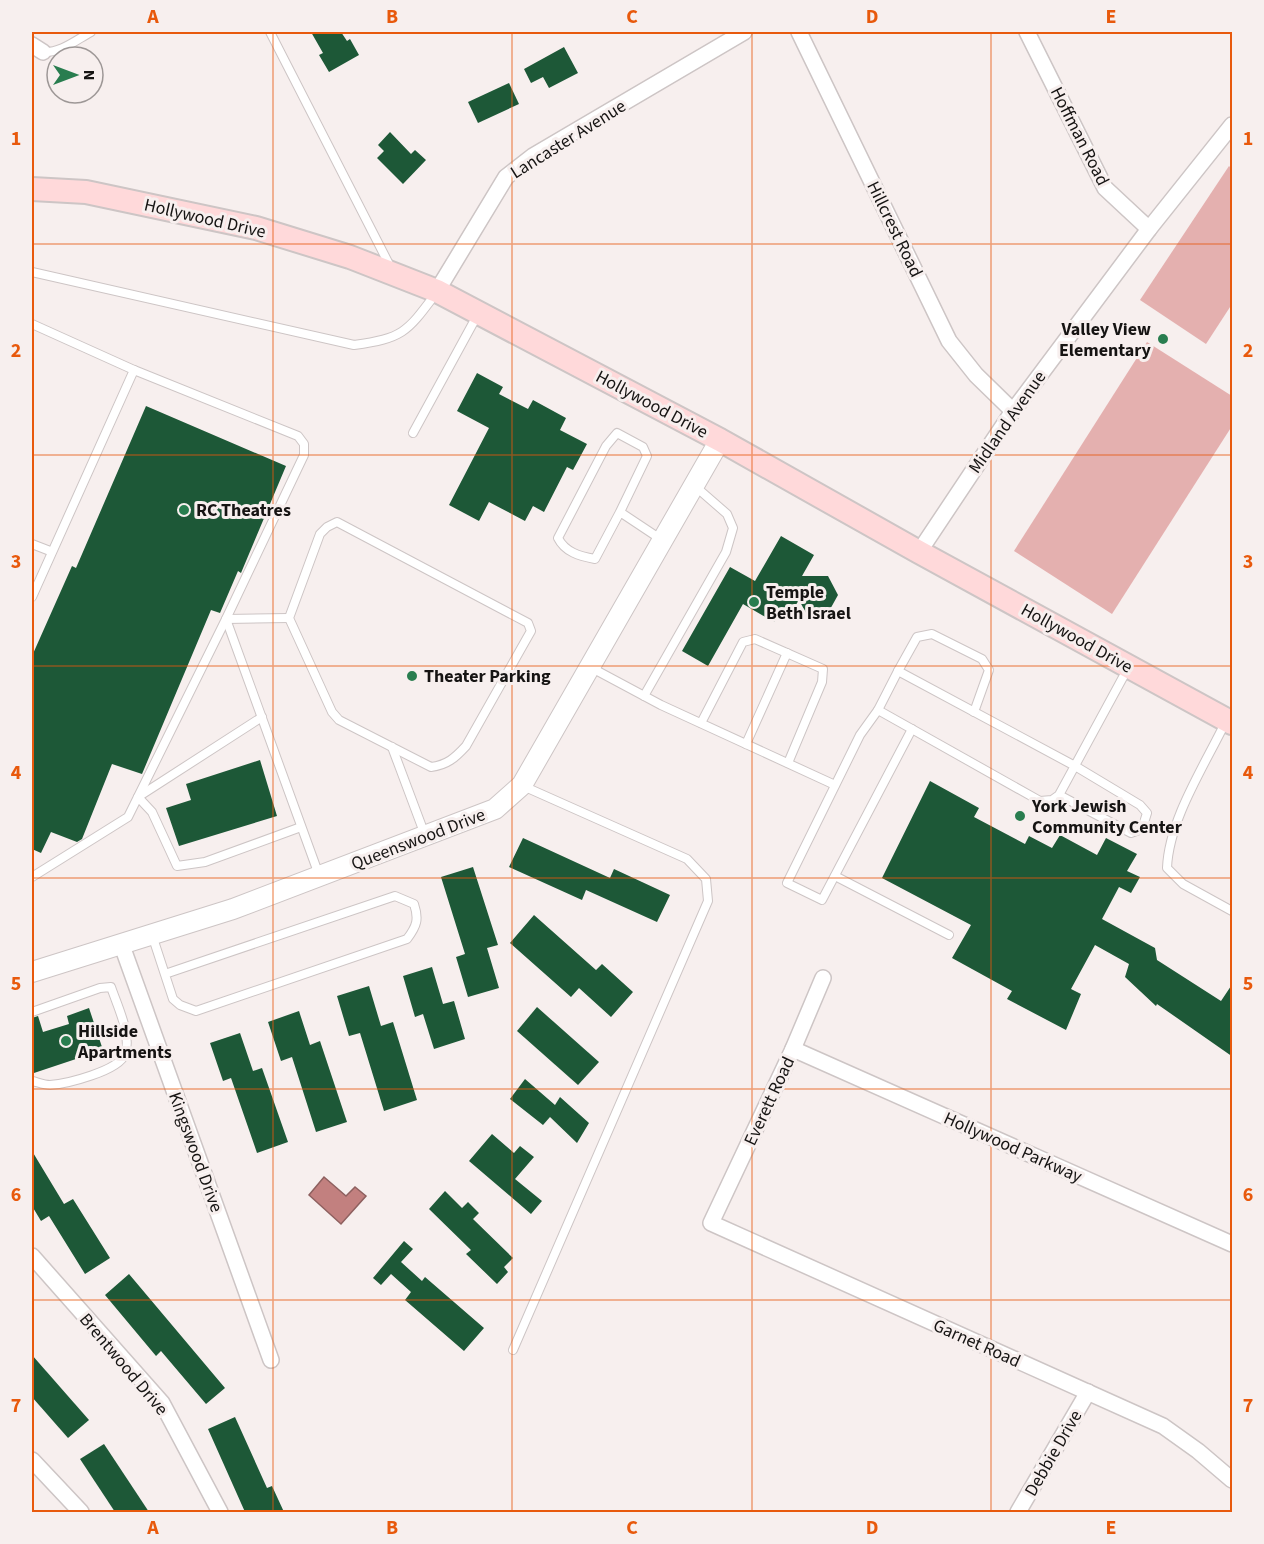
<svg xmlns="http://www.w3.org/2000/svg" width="1264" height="1544" viewBox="0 0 1264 1544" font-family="'Source Sans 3',sans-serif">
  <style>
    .green { fill: #e4b0af }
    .water { fill: #c2807f; stroke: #8e605f; stroke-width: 1.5 }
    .building { fill: #1d5837 }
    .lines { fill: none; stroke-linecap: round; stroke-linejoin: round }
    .service-casing { stroke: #cdc5c5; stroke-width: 10 }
    .minor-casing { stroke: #cdc5c5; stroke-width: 18 }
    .tertiary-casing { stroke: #cdc5c5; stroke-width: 22 }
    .secondary-casing { stroke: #cdc5c5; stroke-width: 26 }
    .service { stroke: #fff; stroke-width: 8 }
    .minor { stroke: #fff; stroke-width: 15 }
    .tertiary { stroke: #fff; stroke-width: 20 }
    .secondary { stroke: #ffd9da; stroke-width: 22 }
    .grid { fill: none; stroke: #e8590c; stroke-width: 1.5; stroke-opacity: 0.55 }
    .poi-dot { fill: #297d4f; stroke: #f7efee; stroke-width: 2 }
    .labels { text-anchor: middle; stroke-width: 6; stroke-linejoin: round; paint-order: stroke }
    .street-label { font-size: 18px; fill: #161413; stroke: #f7efee }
    .poi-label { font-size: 18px; font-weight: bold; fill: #161413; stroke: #f7efee; text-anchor: start }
    .neatline { fill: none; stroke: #e8590c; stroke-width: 2 }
    .grid-label { font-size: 20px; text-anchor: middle; font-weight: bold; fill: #e8590c }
  </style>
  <rect width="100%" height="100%" fill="#f7efee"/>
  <g class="green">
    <polygon points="1229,166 1232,169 1232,304 1206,344 1140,300"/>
    <polygon points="1147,342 1232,396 1232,426 1112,614 1014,551"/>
  </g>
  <polygon class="water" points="324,1177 346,1196 355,1187 366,1196 341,1224 309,1195"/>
  <g class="building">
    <polygon points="311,32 341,32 347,41 350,39 359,55 329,72 319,55 323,53"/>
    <polygon points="564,47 578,73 549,88 543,77 531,83 524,69"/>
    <polygon points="509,83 519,104 478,123 468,102"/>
    <polygon points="390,132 411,154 415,150 426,160 403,184 377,158 384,151 378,145"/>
    <polygon points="477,373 503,387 499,394 528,409 533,400 566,418 560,430 587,444 573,470 567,467 544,512 533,506 525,521 489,502 479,521 449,505 489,428 457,411"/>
    <polygon points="146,406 286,466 241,573 238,571 220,613 211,610 142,774 112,764 82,839 77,842 51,832 41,853 32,849 32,656 72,566 76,568"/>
    <polygon points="781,536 814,555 802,576 828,576 838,595 828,613 806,613 799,600 790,614 782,610 774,622 743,604 708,666 682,651 730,567 755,581"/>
    <polygon points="260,760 277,816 179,846 166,808 191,800 186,784"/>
    <polygon points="930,781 979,808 974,817 1025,844 1029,836 1052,848 1060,835 1097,855 1106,838 1137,854 1127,871 1140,877 1131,893 1119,887 1102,919 1155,948 1157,960 1221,1001 1233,983 1233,1057 1157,1004 1156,1006 1125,977 1129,964 1095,945 1071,989 1081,994 1066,1030 1007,999 1012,991 952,958 971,925 882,878"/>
    <polygon points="523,838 610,878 614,869 670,895 657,922 586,890 582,900 509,867"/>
    <polygon points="473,867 498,945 487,948 499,988 468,997 456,957 465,954 441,877"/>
    <polygon points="534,915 596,970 602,964 633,992 611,1017 579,988 571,997 510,943"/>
    <polygon points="432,967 443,1004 454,1001 465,1039 434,1049 423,1014 415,1017 403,976"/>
    <polygon points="369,986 381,1026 393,1022 417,1100 384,1111 360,1033 349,1036 337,996"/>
    <polygon points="537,1007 599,1062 578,1085 517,1031"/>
    <polygon points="89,1008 103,1050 34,1073 32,1065 32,1018 38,1016 43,1032 69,1024 67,1016"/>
    <polygon points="299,1011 310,1045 320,1041 347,1122 316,1132 292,1057 281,1061 268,1022"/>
    <polygon points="240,1033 253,1071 262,1068 288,1142 257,1153 231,1078 223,1081 210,1043"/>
    <polygon points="525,1079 555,1105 560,1097 589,1123 577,1143 550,1117 543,1125 510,1099"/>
    <polygon points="492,1134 514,1153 520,1146 534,1157 515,1179 542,1201 531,1214 469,1161"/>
    <polygon points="32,1151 64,1204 73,1199 110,1258 85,1274 49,1216 41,1221 32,1206"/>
    <polygon points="445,1191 462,1208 468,1202 479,1213 473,1219 513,1258 504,1267 508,1272 497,1284 466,1254 471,1250 429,1209"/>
    <polygon points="404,1241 413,1249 401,1262 422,1281 425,1277 484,1328 464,1351 405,1300 411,1292 391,1274 381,1285 373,1278"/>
    <polygon points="129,1274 225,1388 206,1404 161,1351 156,1356 105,1295"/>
    <polygon points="32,1355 89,1420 68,1438 32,1397"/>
    <polygon points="235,1417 267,1488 272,1486 284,1512 245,1512 208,1429"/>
    <polygon points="104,1444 149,1512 115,1512 80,1459"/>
  </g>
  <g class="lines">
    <g class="service-casing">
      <g id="service">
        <polyline points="270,32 391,268"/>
        <path d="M43,52C61,53 76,40 91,32"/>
        <path d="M32,272L354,345C404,338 407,332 437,292"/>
        <polyline points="32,324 134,370 32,597"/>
        <polyline points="134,370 298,436 304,444 304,455 226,619 319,875"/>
        <polyline points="413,433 478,314"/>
        <path d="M620,512L595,559C579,556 565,552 558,538L606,446L617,433L643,447L647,456L620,512L662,540"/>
        <path d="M337,522L528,623L531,631L466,746C455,758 447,765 431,767L339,720L332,712L289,618L320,534L327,527Z"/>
        <polyline points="32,544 50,551"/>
        <polyline points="590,667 661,705 835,785"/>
        <polyline points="898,671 917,637 932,634 982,659 989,670 974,712"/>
        <polyline points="644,696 726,552 733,528 727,514 696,487"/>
        <polyline points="878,710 860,735 787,883 822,900 912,729"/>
        <polyline points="262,717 138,797 152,812 177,866 205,862 301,827"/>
        <path d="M1226,721C1205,765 1169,819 1167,868L1183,884L1232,911"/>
        <polyline points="701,723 743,642 755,639 823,669 822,682 788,763"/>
        <polyline points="746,744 787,653"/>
        <polyline points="392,747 425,835"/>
        <polyline points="1059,795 1131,833 1142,829 1147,813 1140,805 1075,766 898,671 878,710 1040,801 1052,800 1059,795 1128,668"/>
        <polyline points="835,876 949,935"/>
        <polyline points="32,877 128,817 226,619 289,618"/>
        <path d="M152,935L173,999L180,1005L196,1011L407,939C417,926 419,919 414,904L395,896L165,974"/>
        <path d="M32,1012L100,988L111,987C117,1005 132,1035 125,1054C119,1071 66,1084 50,1085C44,1085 37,1082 32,1081"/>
        <polyline points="513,1350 708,901 706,879 687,859 523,786"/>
      </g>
    </g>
    <g class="minor-casing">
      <g id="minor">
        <polyline points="799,32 949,341 976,375 1013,411"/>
        <polyline points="1027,32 1105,188 1149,229"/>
        <polyline points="32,45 43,52"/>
        <polyline points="437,291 506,177 533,156 744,32"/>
        <polyline points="919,552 1013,411 1149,229 1232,125"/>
        <polyline points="121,943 271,1360"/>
        <polyline points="823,978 793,1049 711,1223 1163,1426 1198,1451 1232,1480"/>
        <polyline points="793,1049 1232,1244"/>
        <polyline points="32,1256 162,1403 220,1512"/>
        <polyline points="32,1460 81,1512"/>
        <polyline points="1018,1512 1088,1392"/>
      </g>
    </g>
    <g class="tertiary-casing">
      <polyline id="tertiary" points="32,972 233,909 495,809 522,785 720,440"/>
    </g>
    <g class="secondary-casing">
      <polyline id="secondary" points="32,189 86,192 256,228 350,257 437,291 720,440 919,552 1232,723"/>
    </g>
    <use href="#service" class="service"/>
    <use href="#minor" class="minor"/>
    <use href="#tertiary" class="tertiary"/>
    <use href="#secondary" class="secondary"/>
  </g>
  <path class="grid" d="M273,32V1512M512,32V1512M752,32V1512M991,32V1512M32,244H1232M32,455H1232M32,666H1232M32,878H1232M32,1089H1232M32,1300H1232"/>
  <g class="poi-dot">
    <circle cx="1163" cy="339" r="6"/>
    <circle cx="184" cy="510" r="6"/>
    <circle cx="754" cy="602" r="6"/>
    <circle cx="412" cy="676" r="6"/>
    <circle cx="1020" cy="816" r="6"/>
    <circle cx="66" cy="1041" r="6"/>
  </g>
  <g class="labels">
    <g class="street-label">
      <text transform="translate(1080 136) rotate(63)" y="6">Hoffman Road</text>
      <text transform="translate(568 139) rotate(-32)" y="6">Lancaster Avenue</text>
      <text transform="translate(205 218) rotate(13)" y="6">Hollywood Drive</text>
      <text transform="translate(895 229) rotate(64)" y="6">Hillcrest Road</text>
      <text transform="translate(652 404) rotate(28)" y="6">Hollywood Drive</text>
      <text transform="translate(1007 422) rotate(-55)" y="6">Midland Avenue</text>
      <text transform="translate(1077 638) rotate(29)" y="6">Hollywood Drive</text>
      <text transform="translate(418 839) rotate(-21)" y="6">Queenswood Drive</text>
      <text transform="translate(769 1101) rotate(-65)" y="6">Everett Road</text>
      <text transform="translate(1013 1147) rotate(24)" y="6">Hollywood Parkway</text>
      <text transform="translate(196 1152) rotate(70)" y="6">Kingswood Drive</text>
      <text transform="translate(977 1343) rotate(24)" y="6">Garnet Road</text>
      <text transform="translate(124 1364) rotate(50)" y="6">Brentwood Drive</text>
      <text transform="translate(1053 1453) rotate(-60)" y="6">Debbie Drive</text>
    </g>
    <g class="poi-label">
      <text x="1151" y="335" text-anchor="end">Valley View<tspan x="1151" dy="21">Elementary</tspan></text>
      <text x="196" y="516">RC Theatres</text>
      <text x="766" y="598">Temple<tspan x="766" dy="21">Beth Israel</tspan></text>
      <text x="424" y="682">Theater Parking</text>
      <text x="1032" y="812">York Jewish<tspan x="1032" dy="21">Community Center</tspan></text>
      <text x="78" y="1037">Hillside<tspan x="78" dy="21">Apartments</tspan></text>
    </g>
  </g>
  <rect width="1264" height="1544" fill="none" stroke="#f7efee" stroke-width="66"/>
  <g transform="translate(75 75) rotate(90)"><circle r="28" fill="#f7efee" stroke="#9d9796" stroke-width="1.5"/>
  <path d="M0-4.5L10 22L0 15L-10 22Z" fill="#297d4f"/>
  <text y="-9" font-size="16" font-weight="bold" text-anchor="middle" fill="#161413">N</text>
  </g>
  <rect x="33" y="33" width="1198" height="1478" class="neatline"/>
  <g class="grid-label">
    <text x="153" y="23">A</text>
    <text x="392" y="23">B</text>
    <text x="632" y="23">C</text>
    <text x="872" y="23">D</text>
    <text x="1111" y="23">E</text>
    <text x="16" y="145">1</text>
    <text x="1248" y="145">1</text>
    <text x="16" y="357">2</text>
    <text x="1248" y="357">2</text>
    <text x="16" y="568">3</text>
    <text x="1248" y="568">3</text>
    <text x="16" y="779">4</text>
    <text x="1248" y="779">4</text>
    <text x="16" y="990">5</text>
    <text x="1248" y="990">5</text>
    <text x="16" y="1201">6</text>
    <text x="1248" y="1201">6</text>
    <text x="16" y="1412">7</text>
    <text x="1248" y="1412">7</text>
    <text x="153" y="1534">A</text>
    <text x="392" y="1534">B</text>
    <text x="632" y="1534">C</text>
    <text x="872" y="1534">D</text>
    <text x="1111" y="1534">E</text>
  </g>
</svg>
